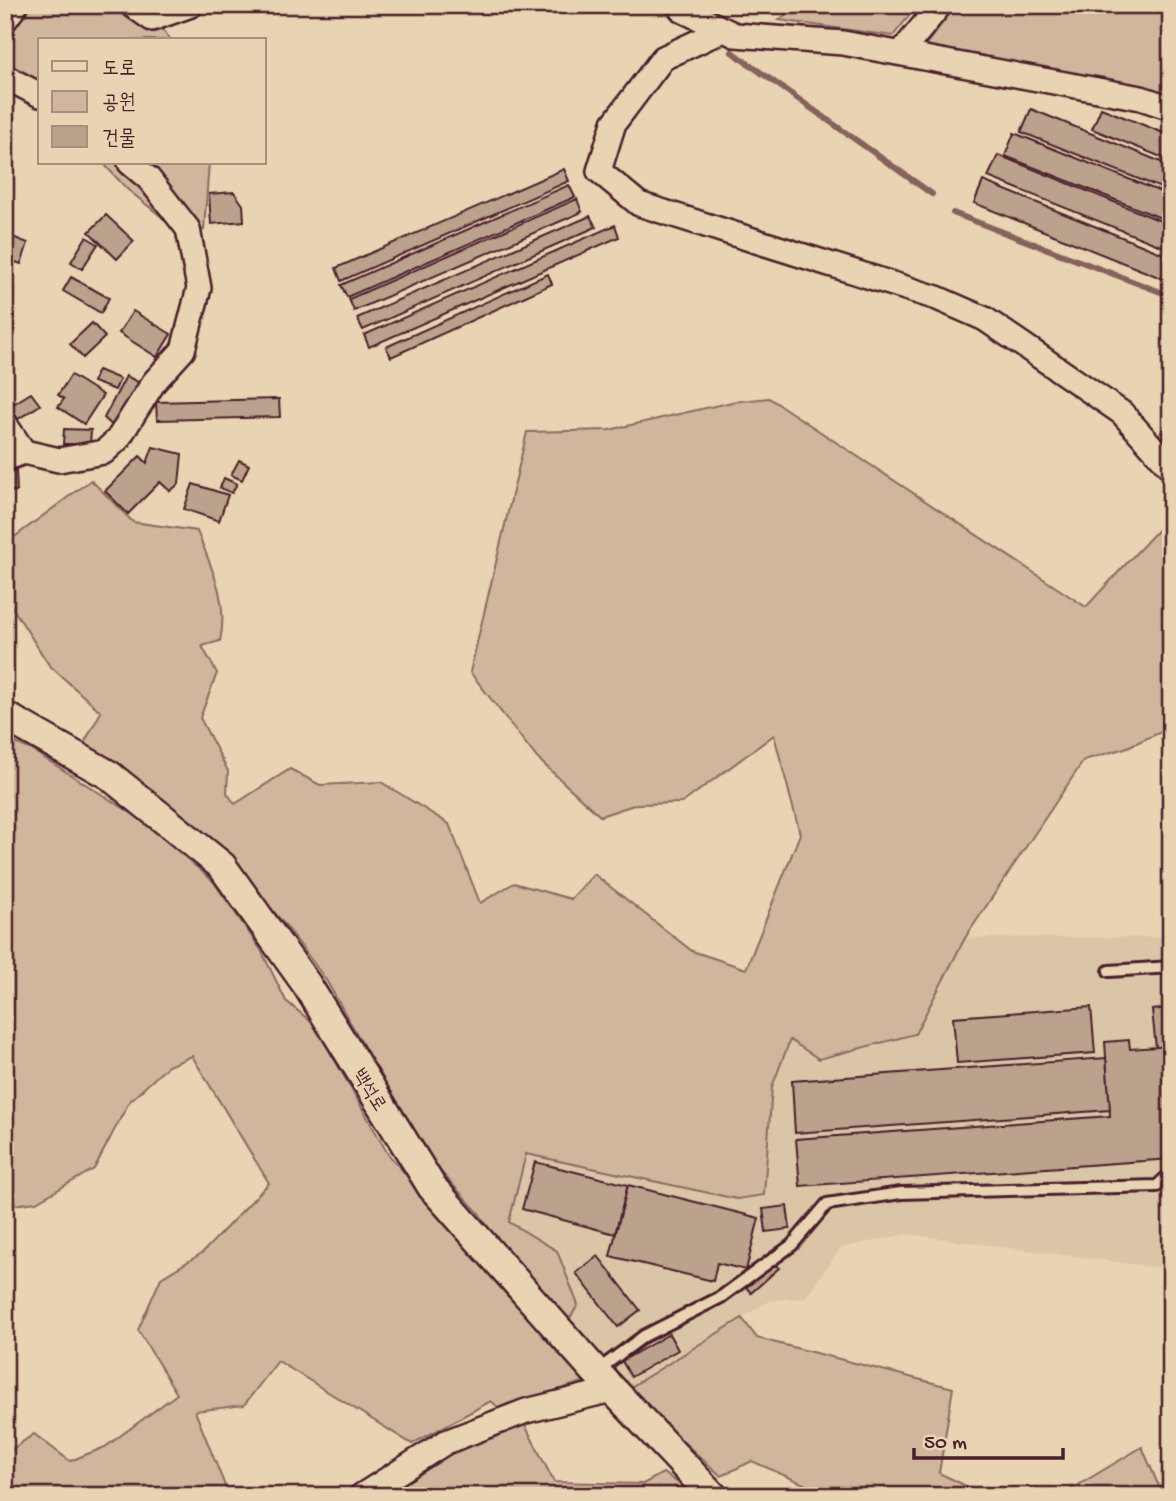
<svg xmlns="http://www.w3.org/2000/svg" width="1176" height="1501" viewBox="0 0 1176 1501" font-family="'Gochi Hand','Poor Story',sans-serif">
  <style>
    .built { fill: #dac5a7 }
    .green { fill: #cfb69c; stroke: #8c6a64; stroke-width: 2 }
    .lines { fill: none; stroke-linecap: round; stroke-linejoin: round }
    .stream { stroke: #85625d; stroke-width: 6 }
    .building { fill: #bba28d; stroke: #4a1f2b; stroke-width: 2 }
    .service-casing { stroke: #4a1f2b; stroke-width: 16 }
    .minor-casing { stroke: #4a1f2b; stroke-width: 28 }
    .tertiary-casing { stroke: #4a1f2b; stroke-width: 33 }
    .service { stroke: #e8d4b2; stroke-width: 10 }
    .minor { stroke: #e8d4b2; stroke-width: 23 }
    .tertiary { stroke: #e8d4b2; stroke-width: 28 }
    .labels { text-anchor: middle; stroke-width: 6; stroke-linejoin: round; paint-order: stroke }
    .street-label { font-size: 19px; fill: #4a1f2b; stroke: #e8d4b2 }
  </style>
  <rect width="100%" height="100%" fill="#e8d4b2"/>
  <filter id="ink" filterUnits="userSpaceOnUse"><feTurbulence type="fractalNoise" baseFrequency=".0143" numOctaves="2"/><feDisplacementMap in="SourceGraphic" scale="14" xChannelSelector="R" yChannelSelector="G"/><feConvolveMatrix kernelMatrix="1 2 1 2 8 2 1 2 1" color-interpolation-filters="sRGB"/></filter>
  <g filter="url(#ink)">
    <polygon class="built" points="1171,937 1171,1256 1161,1268 907,1234 841,1248 805,1298 771,1300 626,1390 567,1323 509,1223 526,1154 737,1199 764,1195 772,1087 790,1040 915,1034 965,938"/>
    <g class="green">
      <polygon points="31,5 144,5 171,40 40,40 40,105 5,73 5,40"/>
      <polygon points="797,5 918,5 893,36 779,20"/>
      <polygon points="956,5 1171,5 1171,101 924,47"/>
      <polygon points="103,163 209,163 204,230 173,226 127,189"/>
      <path d="M769,398L1086,607L1164,523L1171,532V733L1163,731L1125,748L1084,760L965,938L915,1034L819,1059L790,1040L772,1087L764,1195L737,1199L526,1154L509,1222L557,1251L578,1305L567,1323L501,1248L479,1213L427,1157L326,980L287,927L226,856L82,747L101,712L49,665L5,596V544L91,480L133,522L197,531C212,569 229,601 220,641L202,646L217,673L200,718L228,771L227,793L235,804L290,769L320,785L381,782L449,824L480,903L514,883L571,899L594,874L692,951L746,969L800,834L774,735L682,803L637,804L600,816L537,758L470,672L527,432L609,430L732,402Z"/>
      <polygon points="1171,416 1171,452 1159,435"/>
      <polygon points="5,739 30,749 139,818 213,881 261,950 286,1001 315,1025 388,1154 586,1381 499,1408 491,1401 412,1444 278,1361 244,1405 195,1411 229,1496 5,1496 5,1454 34,1434 70,1461 105,1447 177,1394 138,1330 161,1278 202,1253 269,1183 192,1056 168,1066 129,1102 94,1169 36,1202 5,1206"/>
      <polygon points="742,1318 757,1338 953,1388 939,1473 987,1496 831,1496 752,1461 721,1476 626,1390"/>
      <polygon points="525,1425 554,1482 643,1484 663,1473 680,1484 691,1496 376,1496 472,1440"/>
      <polygon points="1142,1447 1163,1496 1060,1496"/>
    </g>
    <g class="lines">
      <g class="stream">
        <polyline points="732,52 932,194"/>
        <polyline points="953,213 1171,296"/>
      </g>
    </g>
    <g class="building">
      <polygon points="1101,108 1171,136 1171,161 1092,129"/>
      <polygon points="1031,109 1171,166 1171,192 1021,132"/>
      <polygon points="1014,133 1171,196 1171,222 1005,156"/>
      <polygon points="998,155 1171,225 1171,250 988,177"/>
      <polygon points="564,169 569,181 341,281 336,268"/>
      <polygon points="983,181 1171,257 1171,282 974,203"/>
      <polygon points="569,185 575,197 347,297 341,285"/>
      <polygon points="234,192 243,205 244,221 211,224 209,194"/>
      <polygon points="577,199 582,212 354,311 349,299"/>
      <polygon points="106,215 134,241 117,259 89,232"/>
      <polygon points="590,216 596,227 363,330 357,318"/>
      <polygon points="615,225 619,237 369,347 364,335"/>
      <polygon points="5,234 28,243 21,264 5,258"/>
      <polygon points="86,237 98,244 82,269 71,262"/>
      <polygon points="548,274 552,284 391,357 386,347"/>
      <polygon points="71,277 109,298 101,313 63,291"/>
      <polygon points="133,311 171,334 157,357 119,333"/>
      <polygon points="92,323 105,337 83,358 70,344"/>
      <polygon points="5,343 11,345 5,359"/>
      <polygon points="98,370 120,379 115,390 93,382"/>
      <polygon points="71,375 103,395 84,424 58,407 64,399 58,395"/>
      <polygon points="126,376 140,383 116,429 104,418"/>
      <polygon points="31,393 40,405 18,419 10,406"/>
      <polygon points="279,399 280,417 157,420 156,402"/>
      <polygon points="64,429 91,430 90,444 63,444"/>
      <polygon points="153,447 182,454 179,484 170,491 160,482 128,514 105,491 140,456 147,463"/>
      <polygon points="239,460 249,465 242,480 231,475"/>
      <polygon points="5,470 16,470 17,491 5,492"/>
      <polygon points="224,478 237,484 232,493 220,488"/>
      <polygon points="193,484 228,495 219,521 184,509"/>
      <polygon points="1091,1007 1095,1053 957,1063 953,1017"/>
      <polygon points="1171,1008 1171,1046 1156,1048 1152,1010"/>
      <polygon points="1129,1040 1130,1049 1171,1046 1171,1159 800,1186 796,1139 1110,1116 1105,1042"/>
      <polygon points="1106,1058 1110,1110 795,1133 792,1081"/>
      <polygon points="535,1162 628,1185 615,1234 522,1209"/>
      <polygon points="628,1185 759,1218 746,1270 717,1263 713,1281 610,1256"/>
      <polygon points="787,1206 790,1229 766,1232 763,1209"/>
      <polygon points="767,1255 779,1268 751,1293 740,1280"/>
      <polygon points="598,1256 640,1310 618,1327 576,1273"/>
      <polygon points="669,1334 678,1350 631,1377 622,1361"/>
    </g>
    <g class="lines">
      <g class="service-casing">
        <g id="service">
          <polyline points="1109,971 1171,967"/>
          <polyline points="598,1370 644,1336 721,1297 792,1245 827,1204 901,1193 1157,1186 1171,1173"/>
        </g>
      </g>
      <g class="minor-casing">
        <g id="minor">
          <polyline points="132,5 152,19 191,5"/>
          <polyline points="678,5 682,10 735,35 843,43 1141,98 1171,108"/>
          <polyline points="5,20 16,5"/>
          <polyline points="723,30 663,58 614,123 599,171 639,204 937,298 985,319 1122,413 1171,468"/>
          <polyline points="901,53 940,5"/>
          <polyline points="5,77 40,95"/>
          <polyline points="5,424 24,452"/>
          <polyline points="5,459 24,452 59,460 104,452 118,439 154,382 183,350 199,288 188,229 149,179 130,163"/>
          <polyline points="361,1496 446,1442 526,1411 612,1390"/>
        </g>
      </g>
      <g class="tertiary-casing">
        <polyline id="tertiary" points="5,716 109,775 222,866 307,985 432,1187 596,1372 713,1496"/>
      </g>
      <use href="#service" class="service"/>
      <use href="#minor" class="minor"/>
      <use href="#tertiary" class="tertiary"/>
    </g>
  </g>
  <g class="labels">
    <g class="street-label">
      <text transform="translate(371 1089) rotate(58)" y="7">백석로</text>
    </g>
  </g>
  <rect width="1176" height="1501" fill="none" stroke="#e8d4b2" stroke-width="28"/>
  <rect x="14" y="14" width="1148" height="1473" fill="none" stroke="#4a1f2b" stroke-width="2.5" filter="url(#ink)"/>
  <rect x="38" y="38" width="228" height="126" fill="#e8d4b2" stroke="#a98c7c" stroke-width="2"/>
  <rect x="52" y="61" width="35" height="10" fill="#e8d4b2" stroke="#a98c7c" stroke-width="2"/>
  <text x="102" y="74" font-size="21" fill="#4a1f2b">도로</text>
  <rect x="52" y="91" width="35" height="21" fill="#cfb69c" stroke="#a98c7c" stroke-width="2"/>
  <text x="102" y="108" font-size="21" fill="#4a1f2b">공원</text>
  <rect x="52" y="126" width="35" height="21" fill="#bba28d" stroke="#a98c7c" stroke-width="2"/>
  <text x="102" y="144" font-size="21" fill="#4a1f2b">건물</text>
  <path d="M914 1448v10h149v-10" fill="none" stroke="#4a1f2b" stroke-width="3.5"/>
  <text x="924" y="1448" font-size="21" fill="#4a1f2b" stroke="#e8d4b2" stroke-width="5" paint-order="stroke">50 m</text>
</svg>
